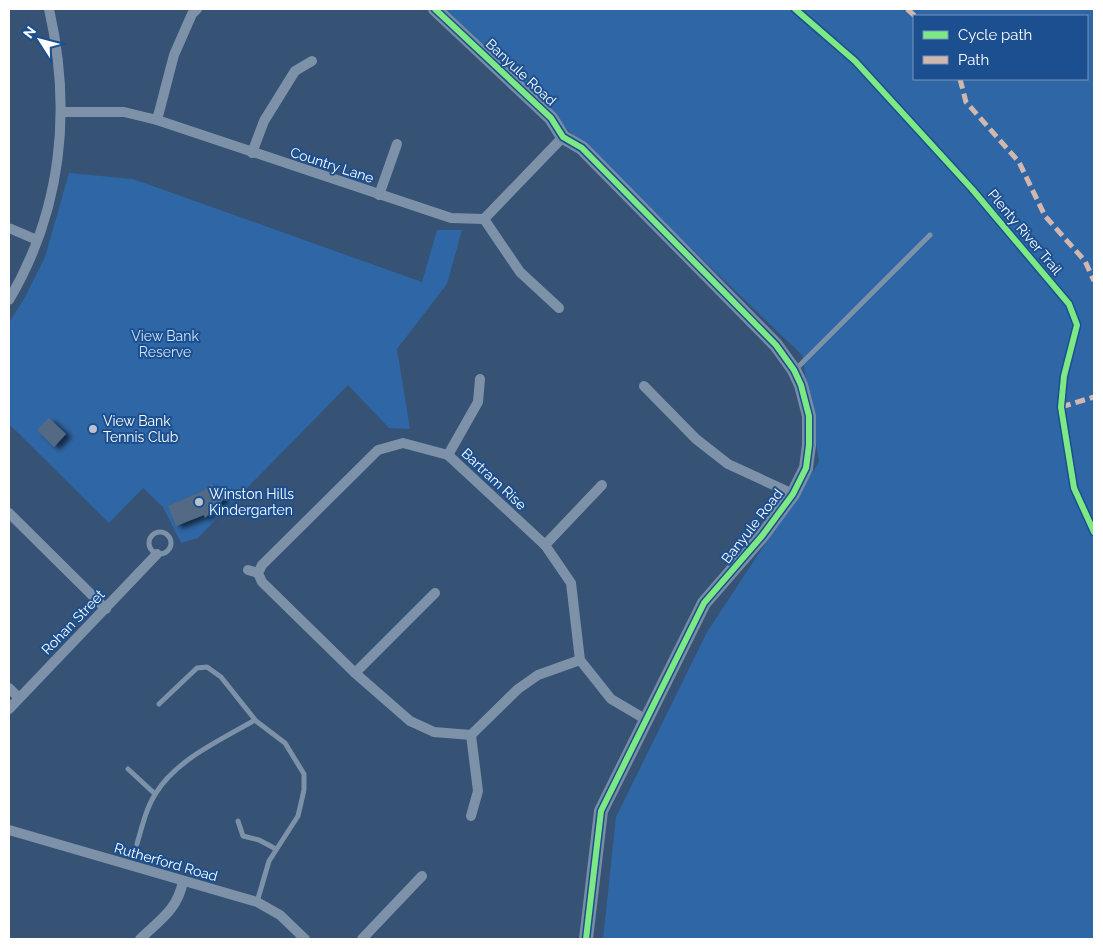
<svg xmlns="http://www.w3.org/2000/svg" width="1103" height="948" viewBox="0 0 1103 948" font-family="Raleway,sans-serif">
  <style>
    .green { fill: #2f66a5; fill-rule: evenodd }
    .building { fill: #526984; filter: url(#shadow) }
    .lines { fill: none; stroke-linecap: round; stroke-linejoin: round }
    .lane { stroke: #7d92a8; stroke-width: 5 }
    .street { stroke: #7d92a8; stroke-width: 10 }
    .secondary { stroke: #798da4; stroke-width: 14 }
    .quiet { stroke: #d1b7ad; stroke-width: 5; stroke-dasharray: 10 5; stroke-linecap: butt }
    .cycleway-casing { stroke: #1b4f8f; stroke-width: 9 }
    .cycleway { stroke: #7ce984; stroke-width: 6 }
    .poi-dot { fill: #b9c2ce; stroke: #1b4f8f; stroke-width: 2 }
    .labels { text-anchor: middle; stroke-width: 4; stroke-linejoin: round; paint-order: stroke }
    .street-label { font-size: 14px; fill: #fff; stroke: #1b4f8f }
    .park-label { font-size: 14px; fill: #cfe3fa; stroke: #1b4f8f }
    .poi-label { font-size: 14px; fill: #fff; stroke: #1b4f8f; text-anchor: start }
  </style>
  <defs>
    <filter id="shadow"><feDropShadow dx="5.5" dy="3" stdDeviation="2.5" flood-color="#0009"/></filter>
  </defs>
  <rect width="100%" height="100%" fill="#365274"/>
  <g class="green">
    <path d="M442,9H1094V939H603L616,817L707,632L819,462L802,355ZM914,16H1087V79H914Z"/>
    <polygon points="69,173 133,179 422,282 437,230 462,230 447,284 397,349 410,429 389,428 348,385 198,538 181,543 163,507 143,488 109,523 9,424 9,323 25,297 45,257"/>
  </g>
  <g class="building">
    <polygon points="49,418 66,434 54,447 37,430"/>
    <polygon points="211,484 225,498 205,518 204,515 176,526 168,506 203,491"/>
  </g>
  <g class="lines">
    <g class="lane">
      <polyline points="795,370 930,235"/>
      <circle cx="160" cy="543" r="11"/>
      <polyline points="159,704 197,668 207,667 221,677 256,721 285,743 304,774 304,790 298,816 269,861 257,902"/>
      <polyline points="128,769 155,794"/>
      <polyline points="238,821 243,836 259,840 276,849"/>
      <path d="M137,844C142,827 146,808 156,793C177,759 221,740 255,720"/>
    </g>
    <g class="street">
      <polyline points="62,112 124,112 157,120 451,218 484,219 563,137"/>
      <polyline points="157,120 174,55 192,14 197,9"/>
      <polyline points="252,153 264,121 295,71 312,61"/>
      <polyline points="379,195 397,144"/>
      <polyline points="484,219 520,272 559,308"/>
      <polyline points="9,228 37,240"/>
      <path d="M9,300C62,210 72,110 49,9"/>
      <polyline points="644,386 696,439 728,464 793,494"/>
      <polyline points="448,455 478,402 480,379"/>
      <polyline points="9,513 106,609"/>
      <polyline points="545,545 602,485"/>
      <polyline points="248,570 258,573"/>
      <polyline points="580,660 538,675 518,689 471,735 434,732 410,721 355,673 262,582 258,573 262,565 378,450 403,443 448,455 545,545 571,583 580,660 611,699 645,719"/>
      <polyline points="355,673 435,593"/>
      <polyline points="9,688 19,698"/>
      <polyline points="9,709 157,554"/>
      <polyline points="471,816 478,791 471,735"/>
      <polyline points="9,830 257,902 280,915 305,939"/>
      <path d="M140,939C160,920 178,909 183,881"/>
      <polyline points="362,939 422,876"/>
    </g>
    <polyline class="secondary" points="435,9 551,118 563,137 582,148 776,345 794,370 801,385 809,416 809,445 806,468 793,494 762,536 704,603 601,811 586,939"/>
    <g class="quiet">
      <polyline points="907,9 915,16"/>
      <polyline points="960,79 966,102 1019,162 1045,216 1085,261 1094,281"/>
      <polyline points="1061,407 1094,397"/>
    </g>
    <g class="cycleway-casing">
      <g id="cycleway">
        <polyline points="435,9 551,118 563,137 582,148 776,345 794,370 801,385 809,416 809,445 806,468 793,494 762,536 704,603 601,811 586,939"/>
        <polyline points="795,9 855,61 972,189 1069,304 1077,325 1064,376 1061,407 1074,488 1094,532"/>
      </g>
    </g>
    <use href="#cycleway" class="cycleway"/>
  </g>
  <g class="poi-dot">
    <circle cx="93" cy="429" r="5"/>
    <circle cx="199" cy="502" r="5"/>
  </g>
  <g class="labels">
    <g class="street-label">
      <text transform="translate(521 72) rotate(43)" y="5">Banyule Road</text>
      <text transform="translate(332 165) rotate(18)" y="5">Country Lane</text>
      <text transform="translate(1025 232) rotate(50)" y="5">Plenty River Trail</text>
      <text transform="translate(494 479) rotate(43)" y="5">Bartram Rise</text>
      <text transform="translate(752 526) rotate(-52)" y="5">Banyule Road</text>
      <text transform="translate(73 622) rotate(-46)" y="5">Rohan Street</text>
      <text transform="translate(166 862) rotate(16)" y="5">Rutherford Road</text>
    </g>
    <g class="park-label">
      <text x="165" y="341">View Bank<tspan x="165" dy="16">Reserve</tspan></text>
    </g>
    <g class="poi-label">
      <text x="103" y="426">View Bank<tspan x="103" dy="16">Tennis Club</tspan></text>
      <text x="209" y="499">Winston Hills<tspan x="209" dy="16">Kindergarten</tspan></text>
    </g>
  </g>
  <rect width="1103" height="948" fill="none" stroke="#ffffff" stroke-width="20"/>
  <rect x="913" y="15" width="175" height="65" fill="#1b4f8f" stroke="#7695bc"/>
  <rect x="923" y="31" width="25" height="8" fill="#7ce984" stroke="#7695bc"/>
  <text x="958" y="40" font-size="15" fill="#ffffff">Cycle path</text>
  <rect x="923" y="56" width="25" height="8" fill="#d1b7ad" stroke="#7695bc"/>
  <text x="958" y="65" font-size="15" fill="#ffffff">Path</text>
  <g transform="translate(40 40) rotate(306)" stroke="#1b4f8f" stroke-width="4" paint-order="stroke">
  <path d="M0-4L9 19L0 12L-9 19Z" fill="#ffffff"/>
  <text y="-8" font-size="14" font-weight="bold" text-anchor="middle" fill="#ffffff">N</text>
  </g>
</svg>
